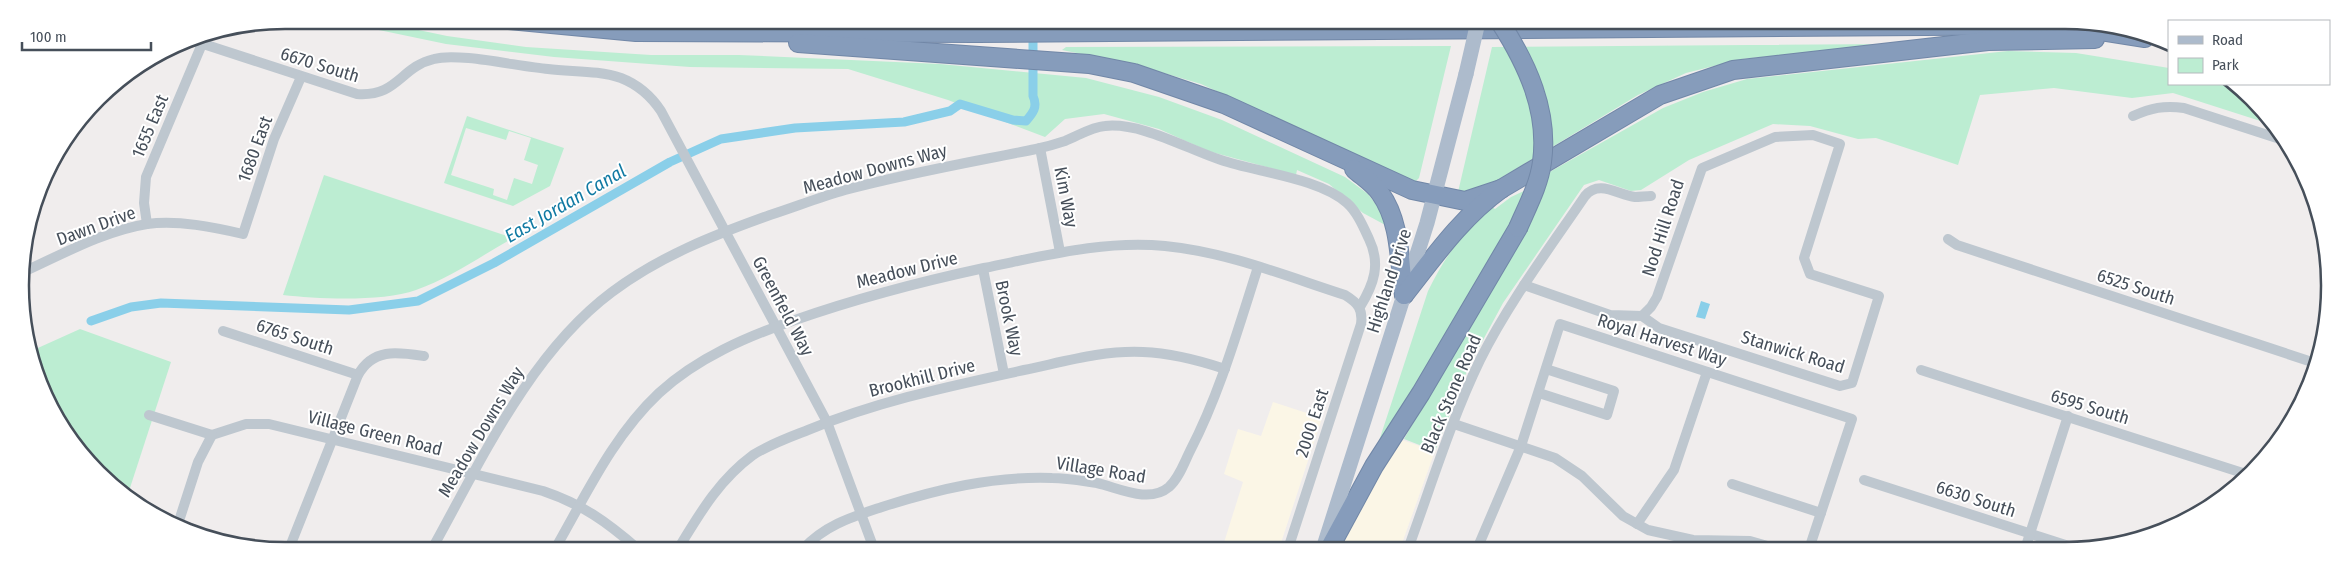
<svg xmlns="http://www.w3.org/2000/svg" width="2350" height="571" viewBox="0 0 2350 571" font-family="'Fira Sans Condensed',sans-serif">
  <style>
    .commercial { fill: #fbf6e6 }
    .green { fill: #bcedd2; fill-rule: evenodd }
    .water { fill: #8acfe9 }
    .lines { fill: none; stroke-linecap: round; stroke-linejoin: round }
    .canal { stroke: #8acfe9; stroke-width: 9 }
    .motorway-casing { stroke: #7187a7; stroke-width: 20 }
    .minor { stroke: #bec7cf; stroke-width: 10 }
    .primary { stroke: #adbbcc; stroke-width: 15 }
    .motorway { stroke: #869cbb; stroke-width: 18 }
    .motorway-bridge-casing { stroke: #7187a7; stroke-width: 20; stroke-linecap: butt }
    .primary-bridge { stroke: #adbbcc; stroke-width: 15 }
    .motorway-bridge { stroke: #869cbb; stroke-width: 18 }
    .labels { text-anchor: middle; stroke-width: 4; stroke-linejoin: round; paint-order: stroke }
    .street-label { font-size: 18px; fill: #464f5a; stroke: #fff }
    .water-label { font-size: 19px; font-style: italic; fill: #117aa3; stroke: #fff }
    .rim { fill: none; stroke: #464f5a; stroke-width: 2.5 }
  </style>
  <rect width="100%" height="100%" fill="#f0eded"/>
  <g class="commercial">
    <polygon points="1273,402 1322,418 1279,549 1222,549 1243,482 1224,474 1238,429 1261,436"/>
    <polygon points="1399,439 1435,451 1400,549 1340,549 1347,530"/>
  </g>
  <g class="green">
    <polygon points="331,20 371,20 447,36 526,47 651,55 739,55 940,64 1086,78 1159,97 1222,120 1345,177 1368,194 1384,215 1389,227 1363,213 1329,184 1297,170 1296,175 1208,151 1159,129 1104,114 1065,119 1045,137 948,100 848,69 690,67 554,57 446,44"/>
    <polygon points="1894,44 1742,59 1686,73 1638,95 1481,190 1463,195 1458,192 1492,47"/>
    <polygon points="1451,46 1419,178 1415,182 1201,84 1140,66 1062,50 1066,47"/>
    <polygon points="2008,51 2076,53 2169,68 2169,84 2229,84 2276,126 2173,93 2132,98 2054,88 1980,95 1958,165 1876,138 1858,139 1810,126 1773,124 1689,160 1641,190 1631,191 1599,180 1584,185 1503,303 1469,366 1435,451 1404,439 1461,337 1546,174 1663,108 1703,92 1747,79"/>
    <path d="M467,116L564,148L550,186L513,206L444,183ZM466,128L506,140L509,131L531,138L524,160L538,165L532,184L514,178L507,200L493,195L494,189L451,175Z"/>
    <path d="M324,175L513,238C481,256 450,278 416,290C383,302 318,299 283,295Z"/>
    <path d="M1530,188L1523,205L1459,317L1381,442L1379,441L1428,291C1445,256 1463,233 1489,205L1495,209L1511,197Z"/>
    <polygon points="80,329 171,362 128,494 75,447 29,354 29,352"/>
  </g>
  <polygon class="water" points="1701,301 1710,304 1705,319 1696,317"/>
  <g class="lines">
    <path class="canal" d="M91,321L131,307L161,303L349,310L418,301L494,263L670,162L721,139L795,128L904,122L950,111L960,104L1013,120L1026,121C1033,113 1038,107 1033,96V21"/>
    <g class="motorway-casing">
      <g id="motorway">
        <polyline points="509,20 636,32 977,33 2063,25 2145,38"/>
        <polyline points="798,43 1089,64 1134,73 1224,104 1412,190 1465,201 1501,189"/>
        <path d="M1354,169C1363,177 1374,184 1380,193C1401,222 1399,261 1404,295"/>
        <path d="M1404,295C1434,257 1461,218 1501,189L1660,95L1733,70L1988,41L2095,39"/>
        <polyline points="1329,549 1374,466 1421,393 1518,228"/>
      </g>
    </g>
    <g class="minor">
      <path d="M188,39L357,94C398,97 400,67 434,59C458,52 520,67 548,69C572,72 598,70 621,78C639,85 651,96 661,111L827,422L874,549"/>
      <path d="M2133,116C2151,108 2164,105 2184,108L2283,140"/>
      <polyline points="1040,148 1060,252"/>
      <polyline points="147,224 144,203 146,177 202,44"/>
      <polyline points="1948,239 1957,245 2315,363"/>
      <polyline points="983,269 1004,374"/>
      <path d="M21,273C61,255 103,231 147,224C179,220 213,227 243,234L274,139L301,77"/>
      <polyline points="1524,285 1610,315 1642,316 1651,307 1657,297 1702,168 1775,137 1813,135 1840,144 1804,258 1810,274 1879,296 1852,383 1840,386 1659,328 1642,316"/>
      <polyline points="223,331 358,375"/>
      <polyline points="1921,370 2249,475"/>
      <polyline points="1539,393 1607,415 1614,391 1546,369"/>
      <path d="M149,415L212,435L246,424H269L543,491C582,504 607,522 638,549"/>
      <polyline points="1454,424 1555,458 1582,476 1623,516 1648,530 1693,540 1750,541 1778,549"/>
      <polyline points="1864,480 2078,549"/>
      <polyline points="1732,484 1821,513"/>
      <polyline points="178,524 198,462 212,435"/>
      <polyline points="1637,524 1674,470 1707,372"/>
      <path d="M289,549L358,375C373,348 397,352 424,356"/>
      <path d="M432,549C481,461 530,353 612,292C660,256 714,235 770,215C795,207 820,197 845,190C908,173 972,162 1036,149C1045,147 1056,144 1065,141C1078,136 1091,127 1105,126C1141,122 1187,149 1221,160C1256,172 1319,178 1347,203C1357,212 1363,226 1369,239C1381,264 1374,284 1360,307"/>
      <path d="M555,549C586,495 613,436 659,393C697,358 746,337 795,320C858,298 919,282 984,268C1044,256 1104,240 1165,246C1227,252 1286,276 1345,295C1358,303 1363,309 1361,324L1288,549"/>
      <path d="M678,549C700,513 719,480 753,455C770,444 790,437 808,430C878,401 951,386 1024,370C1063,362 1103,350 1143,352C1171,353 1198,360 1225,369"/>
      <path d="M803,549C825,525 852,517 882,507C938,489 993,476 1052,478C1067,478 1083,481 1097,483C1119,488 1149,504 1169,487C1179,478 1184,463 1190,451C1220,393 1238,329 1258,267"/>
      <path d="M1408,549C1431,486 1451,420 1480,360C1509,302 1549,249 1585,196C1599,179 1618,195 1635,197C1640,197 1646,196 1651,196"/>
      <polyline points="1477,549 1521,446 1560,324 1852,419 1809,549"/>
      <polyline points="2025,549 2068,416"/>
    </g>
    <polyline class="primary" points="1323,549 1427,223 1466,74"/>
    <use href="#motorway" class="motorway"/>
    <g class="motorway-bridge-casing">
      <path id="motorway-bridge" d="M1500,22C1527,64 1549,111 1542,162C1539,185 1527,207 1518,228"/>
    </g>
    <polyline class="primary-bridge" points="1466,74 1478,22"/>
    <use href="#motorway-bridge" class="motorway-bridge"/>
  </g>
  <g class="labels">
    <g class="street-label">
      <text transform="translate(320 65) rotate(17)" y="6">6670 South</text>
      <text transform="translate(150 126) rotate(-67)" y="6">1655 East</text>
      <text transform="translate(255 149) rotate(-70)" y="6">1680 East</text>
      <text transform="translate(875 169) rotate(-15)" y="6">Meadow Downs Way</text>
      <text transform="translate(1066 197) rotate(79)" y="6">Kim Way</text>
      <text transform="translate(96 226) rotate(-20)" y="6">Dawn Drive</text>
      <text transform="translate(1663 228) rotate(-72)" y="6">Nod Hill Road</text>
      <text transform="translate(907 270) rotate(-14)" y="6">Meadow Drive</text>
      <text transform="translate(1389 281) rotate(-72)" y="6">Highland Drive</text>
      <text transform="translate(2136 287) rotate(18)" y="6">6525 South</text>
      <text transform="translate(783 306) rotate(62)" y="6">Greenfield Way</text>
      <text transform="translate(1009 318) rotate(78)" y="6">Brook Way</text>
      <text transform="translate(295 337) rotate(18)" y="6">6765 South</text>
      <text transform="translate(1662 340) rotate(18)" y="6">Royal Harvest Way</text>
      <text transform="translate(1793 352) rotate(17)" y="6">Stanwick Road</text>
      <text transform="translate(922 378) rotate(-14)" y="6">Brookhill Drive</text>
      <text transform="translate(1451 394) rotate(-67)" y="6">Black Stone Road</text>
      <text transform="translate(2090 407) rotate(17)" y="6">6595 South</text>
      <text transform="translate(1312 423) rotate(-72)" y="6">2000 East</text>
      <text transform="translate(481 432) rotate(-59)" y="6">Meadow Downs Way</text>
      <text transform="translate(375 433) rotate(14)" y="6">Village Green Road</text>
      <text transform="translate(1101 470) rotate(9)" y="6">Village Road</text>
      <text transform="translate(1976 499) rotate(18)" y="6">6630 South</text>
    </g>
    <g class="water-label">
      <text transform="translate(565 203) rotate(-30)" y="7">East Jordan Canal</text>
    </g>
  </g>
  <path d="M0 0H2350V571H0ZM285 29H2065A256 256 0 0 1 2321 285V286A256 256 0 0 1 2065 542H285A256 256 0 0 1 29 286V285A256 256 0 0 1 285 29Z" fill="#fff" fill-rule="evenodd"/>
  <path class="rim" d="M285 29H2065A256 256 0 0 1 2321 285V286A256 256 0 0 1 2065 542H285A256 256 0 0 1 29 286V285A256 256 0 0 1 285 29Z"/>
  <rect x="2168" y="20" width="162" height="65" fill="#ffffff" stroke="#b5b9bd"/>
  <rect x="2178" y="36" width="25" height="8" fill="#adbbcc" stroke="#b5b9bd"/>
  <text x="2212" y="45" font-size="15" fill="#464f5a">Road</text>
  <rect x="2178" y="58" width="25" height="15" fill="#bcedd2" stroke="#b5b9bd"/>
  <text x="2212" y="70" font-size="15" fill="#464f5a">Park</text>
  <path d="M22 42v8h129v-8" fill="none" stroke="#464f5a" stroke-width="2.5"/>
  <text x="30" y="42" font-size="15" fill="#464f5a" stroke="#ffffff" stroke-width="4" paint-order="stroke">100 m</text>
</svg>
